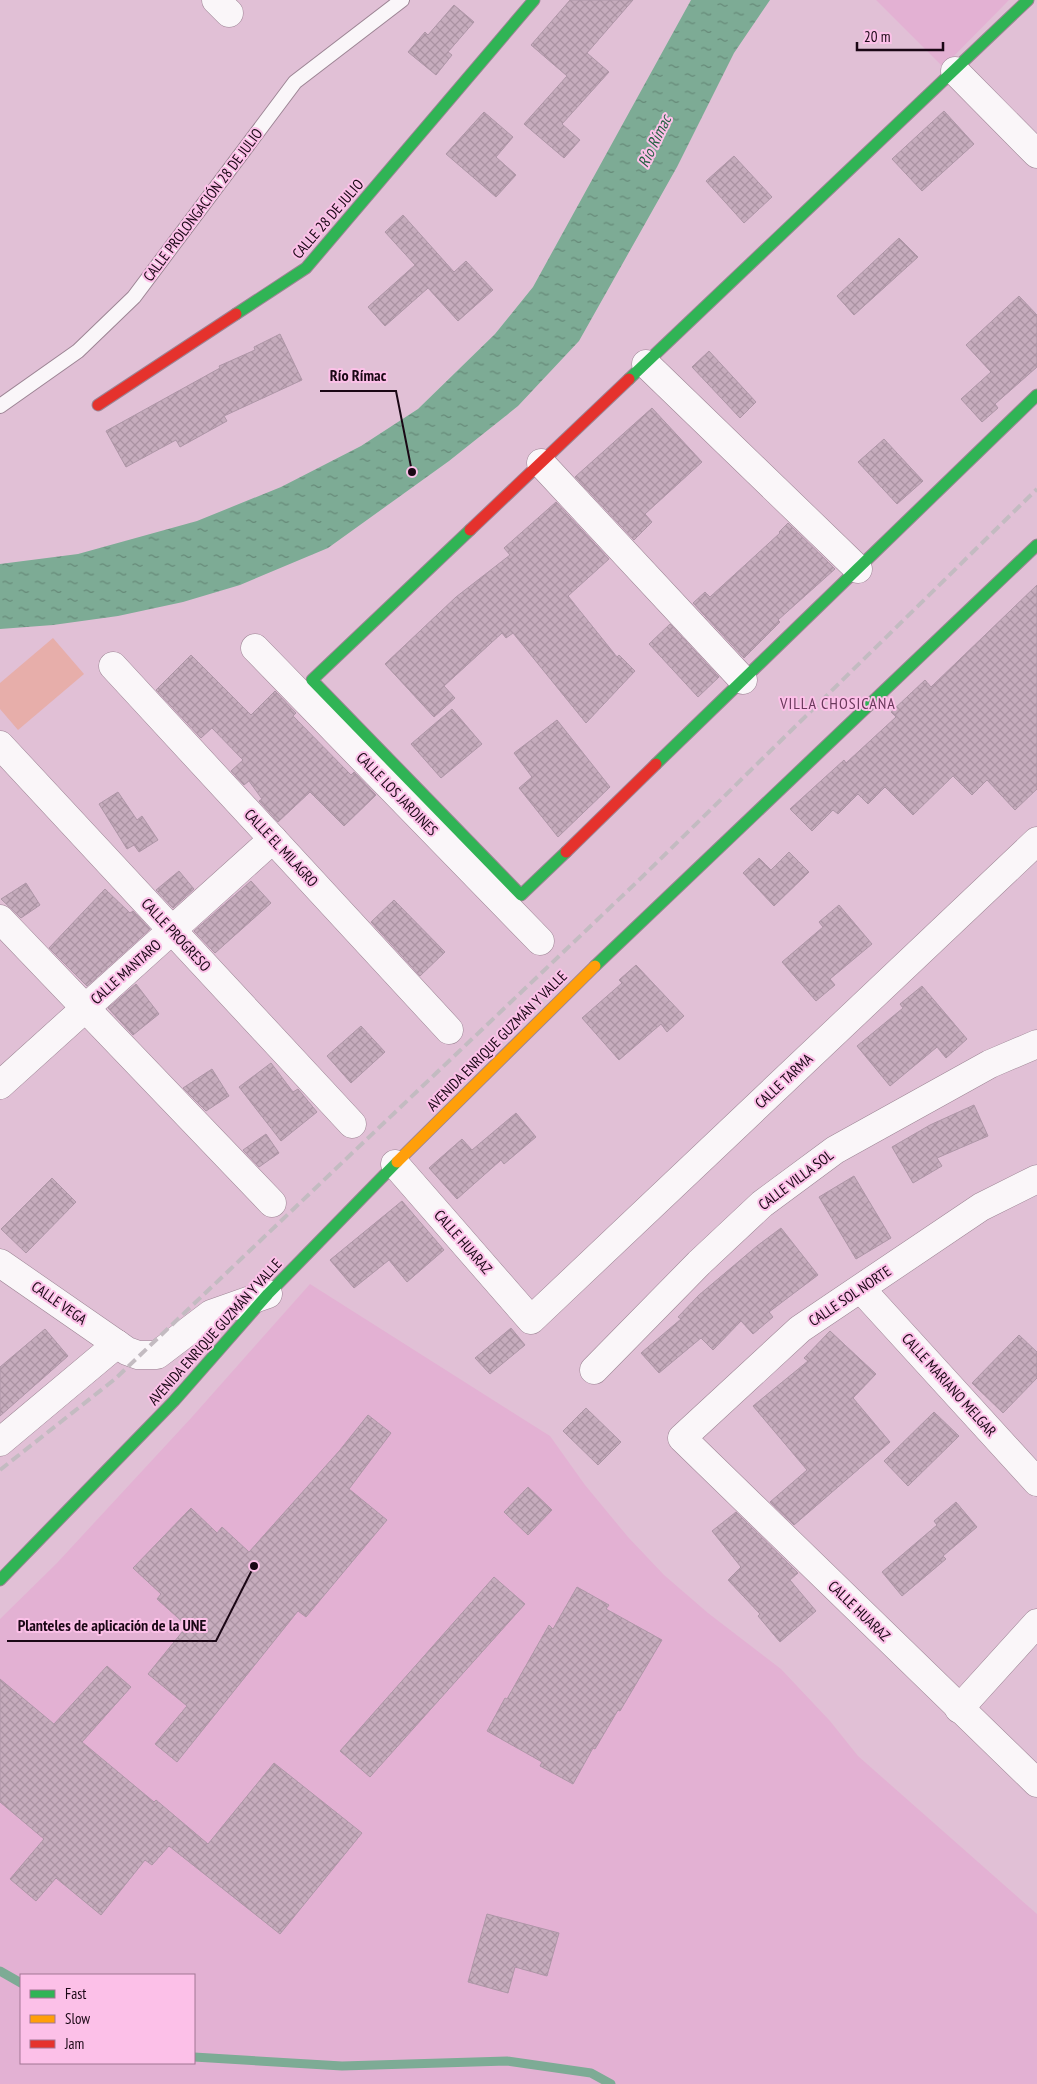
<svg xmlns="http://www.w3.org/2000/svg" width="1037" height="2084" viewBox="0 0 1037 2084" font-family="'PT Sans Narrow',sans-serif">
  <style>
    .built { fill: #e3b1d3; fill-rule: evenodd }
    .garden { fill: #e7aeaa }
    .water { fill: url(#water-ripples) }
    .lines { fill: none; stroke-linecap: round; stroke-linejoin: round }
    .stream { stroke: #7dab95; stroke-width: 9 }
    .building { fill: url(#building-cross-hatch); stroke: #ae96a7 }
    .lane-casing { stroke: #9c8494; stroke-width: 16 }
    .street-casing { stroke: #9c8494; stroke-width: 29 }
    .fast-casing { stroke: #9c8494; stroke-width: 13 }
    .slow-casing { stroke: #9c8494; stroke-width: 13 }
    .jam-casing { stroke: #9c8494; stroke-width: 13 }
    .lane { stroke: #faf6f9; stroke-width: 14 }
    .street { stroke: #faf6f9; stroke-width: 28 }
    .fast { stroke: #30b455; stroke-width: 11 }
    .slow { stroke: #ff9f0a; stroke-width: 11 }
    .jam { stroke: #e5322d; stroke-width: 11 }
    .rail { stroke: #c3bbc1; stroke-width: 4; stroke-dasharray: 10 5; stroke-linecap: butt }
    .labels { text-anchor: middle; stroke-width: 4; stroke-linejoin: round; paint-order: stroke }
    .street-label { font-size: 15px; fill: #1a0715; stroke: #fcc0e8 }
    .water-label { font-size: 16px; font-style: italic; fill: #266144; stroke: #fcc0e8 }
    .neighbourhood-label { font-size: 16px; letter-spacing: 1px; fill: #6a385b; stroke: #fcc0e8 }
    .leader { fill: none; stroke: #1a0715; stroke-width: 2 }
    .callout-dot { fill: #1a0715; stroke: #fcc0e8; stroke-width: 2 }
    .callout-label { font-size: 16px; text-anchor: middle; font-weight: bold; fill: #1a0715; stroke: #fcc0e8; stroke-width: 4; stroke-linejoin: round; paint-order: stroke }
  </style>
  <defs>
    <pattern id="water-ripples" width="26" height="14" patternUnits="userSpaceOnUse" patternTransform="scale(1.25)"><rect width="26" height="14" fill="#7dab95"/><path d="M2 4q2-2 4 0t4 0M15 11q2-2 4 0t4 0" fill="none" stroke="#668978"/></pattern>
    <pattern id="building-cross-hatch" width="8" height="8" patternUnits="userSpaceOnUse" patternTransform="scale(1.25)"><rect width="8" height="8" fill="#c6acbd"/><path d="M0 0l8 8M0 8l8-8" fill="none" stroke="#aa92a2"/></pattern>
  </defs>
  <rect width="100%" height="100%" fill="#e1c0d6"/>
  <g class="built">
    <polygon points="876,0 1009,0 943,67"/>
    <path d="M310,1284L550,1436L585,1485L628,1537L664,1575L708,1613L781,1669L830,1721L858,1756L1037,1914V2084H0V1619L57,1563L192,1417ZM21,1975H194V2063H21Z"/>
  </g>
  <polygon class="garden" points="53,638 84,674 18,730 0,709 0,683"/>
  <polygon class="water" points="691,0 770,0 734,53 677,167 579,341 518,406 449,461 328,548 240,585 183,602 118,616 53,625 0,629 0,564 78,554 197,521 281,487 361,446 418,409 495,334 533,287"/>
  <g class="lines">
    <g class="stream">
      <polyline points="0,1971 21,1983"/>
      <polyline points="194,2057 342,2066 507,2061 591,2073 611,2084"/>
    </g>
  </g>
  <g class="building">
    <polygon points="570,0 633,0 587,53 609,72 562,124 580,140 564,158 524,124 567,76 531,45"/>
    <polygon points="454,5 474,22 448,52 452,55 436,75 408,52 425,32 428,35"/>
    <polygon points="944,111 974,144 922,191 892,159"/>
    <polygon points="484,112 513,137 496,157 516,175 496,197 446,154"/>
    <polygon points="734,156 772,197 744,223 706,181"/>
    <polygon points="403,215 454,272 466,261 493,290 458,321 428,288 385,326 368,307 415,265 385,232"/>
    <polygon points="899,238 918,257 854,315 837,296"/>
    <polygon points="1019,296 1037,315 1037,367 995,404 998,408 982,422 961,399 991,372 966,345"/>
    <polygon points="280,334 302,380 224,416 227,421 180,447 176,440 126,467 106,431 220,368 219,366 255,350 254,347"/>
    <polygon points="709,351 756,402 740,418 692,367"/>
    <polygon points="652,408 702,462 645,514 652,522 634,540 575,477"/>
    <polygon points="884,439 923,481 897,504 858,462"/>
    <polygon points="556,502 609,559 568,596 617,657 619,655 635,671 586,723 513,633 506,638 502,633 444,686 455,698 434,717 385,664 456,597 510,555 504,548"/>
    <polygon points="788,523 835,569 778,620 780,622 744,658 693,603 705,592 710,597 780,533 779,532"/>
    <polygon points="1037,585 1037,789 1015,810 987,780 972,795 953,776 913,815 885,787 868,804 858,794 838,814 833,810 812,831 790,809 844,760 846,763 896,717 891,712 925,680 931,687"/>
    <polygon points="670,624 719,677 698,697 649,644"/>
    <polygon points="191,655 251,715 275,691 296,713 293,716 351,775 354,772 376,795 344,826 310,792 278,822 259,801 262,799 249,781 244,785 231,771 243,760 212,728 201,738 156,690"/>
    <polygon points="452,709 482,744 441,778 411,744"/>
    <polygon points="557,720 610,787 558,837 519,788 532,777 514,753"/>
    <polygon points="118,792 137,820 142,816 158,840 139,852 134,845 127,849 99,804"/>
    <polygon points="789,852 809,872 774,906 743,873 759,858 771,870"/>
    <polygon points="179,871 194,889 173,908 156,890"/>
    <polygon points="251,881 271,903 215,953 194,931"/>
    <polygon points="26,883 40,905 21,918 1,899"/>
    <polygon points="105,889 130,913 133,911 150,929 87,986 49,948"/>
    <polygon points="394,900 445,952 420,976 371,922"/>
    <polygon points="839,905 872,944 830,979 835,985 816,1001 782,962 823,927 819,922"/>
    <polygon points="636,965 684,1016 667,1032 661,1024 619,1060 582,1018 622,983 619,980"/>
    <polygon points="136,984 159,1014 133,1035 108,1008"/>
    <polygon points="922,986 967,1039 946,1058 937,1047 890,1086 857,1046 903,1008 900,1004"/>
    <polygon points="361,1026 385,1052 351,1083 327,1056"/>
    <polygon points="271,1063 293,1092 298,1089 317,1112 281,1141 239,1087"/>
    <polygon points="212,1069 229,1096 206,1111 183,1088"/>
    <polygon points="974,1105 988,1136 937,1158 942,1166 913,1183 892,1147 930,1125"/>
    <polygon points="516,1113 536,1137 504,1164 501,1160 457,1199 429,1168 462,1139 472,1150"/>
    <polygon points="266,1134 279,1153 259,1167 243,1150"/>
    <polygon points="854,1176 891,1238 856,1259 819,1197"/>
    <polygon points="52,1178 76,1202 26,1253 1,1229"/>
    <polygon points="402,1201 444,1250 407,1282 389,1260 354,1288 330,1260"/>
    <polygon points="781,1228 818,1275 769,1312 773,1317 753,1334 741,1321 713,1350 701,1338 659,1373 641,1353 681,1319 678,1317 699,1295 757,1246"/>
    <polygon points="511,1328 525,1345 490,1374 475,1358"/>
    <polygon points="45,1329 68,1356 0,1416 0,1367"/>
    <polygon points="830,1331 876,1374 853,1398 890,1442 794,1525 770,1502 807,1470 753,1406 808,1361 804,1358"/>
    <polygon points="1019,1335 1037,1352 1037,1378 1003,1413 972,1383"/>
    <polygon points="586,1408 621,1442 598,1465 563,1431"/>
    <polygon points="934,1412 959,1436 908,1486 884,1461"/>
    <polygon points="368,1415 391,1433 349,1489 387,1520 306,1617 298,1611 177,1762 155,1744 187,1706 148,1674 187,1626 157,1599 161,1594 133,1568 191,1508 217,1533 222,1527 249,1552 340,1450"/>
    <polygon points="528,1487 552,1510 528,1535 504,1512"/>
    <polygon points="956,1502 977,1527 943,1556 946,1559 902,1596 882,1572 937,1525 934,1521"/>
    <polygon points="736,1512 798,1573 790,1580 816,1611 780,1642 758,1616 760,1614 728,1580 741,1567 712,1531"/>
    <polygon points="494,1577 525,1604 370,1777 340,1751"/>
    <polygon points="577,1587 609,1605 606,1609 662,1640 620,1711 618,1710 595,1749 593,1748 573,1784 540,1766 542,1762 487,1731 505,1698 507,1699 549,1625 553,1629"/>
    <polygon points="107,1666 131,1687 82,1742 154,1802 156,1800 208,1844 274,1763 362,1833 280,1934 169,1846 152,1865 145,1860 101,1915 56,1878 36,1901 10,1879 44,1839 0,1802 0,1679 54,1724"/>
    <polygon points="487,1914 559,1933 547,1976 515,1967 508,1993 468,1982"/>
  </g>
  <g class="lines">
    <g class="lane-casing">
      <polyline id="lane" points="0,406 78,351 134,297 295,82 402,0"/>
    </g>
    <g class="street-casing">
      <g id="street">
        <polyline points="216,0 229,13"/>
        <polyline points="955,71 1037,154"/>
        <polyline points="646,364 858,569"/>
        <polyline points="541,463 743,680"/>
        <polyline points="255,648 540,941"/>
        <polyline points="113,666 449,1030"/>
        <polyline points="0,745 352,1124"/>
        <polyline points="0,919 272,1203"/>
        <polyline points="0,1085 273,839"/>
        <polyline points="395,1164 531,1320 1037,841"/>
        <polyline points="1037,1179 981,1207 800,1329 682,1438 1037,1783"/>
        <polyline points="0,1263 127,1351 138,1355 157,1355 211,1314 268,1294"/>
        <polyline points="861,1289 1037,1482"/>
        <polyline points="594,1370 699,1263 762,1204 835,1150 990,1064 1037,1044"/>
        <polyline points="0,1442 117,1344"/>
        <polyline points="959,1709 1037,1623"/>
      </g>
    </g>
    <g class="fast-casing">
      <g id="fast">
        <polyline points="236,314 306,268 534,0"/>
        <polyline points="629,379 1028,0"/>
        <polyline points="470,530 312,680 521,895 566,852"/>
        <polyline points="656,764 1037,395"/>
        <polyline points="595,966 1037,545"/>
        <polyline points="0,1580 174,1401 268,1294 397,1162"/>
      </g>
    </g>
    <g class="slow-casing">
      <polyline id="slow" points="397,1162 595,966"/>
    </g>
    <g class="jam-casing">
      <g id="jam">
        <polyline points="98,405 236,314"/>
        <polyline points="470,530 629,379"/>
        <polyline points="566,852 656,764"/>
      </g>
    </g>
    <use href="#lane" class="lane"/>
    <use href="#street" class="street"/>
    <use href="#fast" class="fast"/>
    <use href="#slow" class="slow"/>
    <use href="#jam" class="jam"/>
    <polyline class="rail" points="0,1470 115,1379 639,880 1037,489"/>
  </g>
  <g class="labels">
    <g class="street-label">
      <text transform="translate(203 205) rotate(-53)" y="5">CALLE PROLONGACIÓN 28 DE JULIO</text>
      <text transform="translate(328 219) rotate(-49)" y="5">CALLE 28 DE JULIO</text>
      <text transform="translate(397 794) rotate(46)" y="5">CALLE LOS JARDINES</text>
      <text transform="translate(281 848) rotate(47)" y="5">CALLE EL MILAGRO</text>
      <text transform="translate(176 935) rotate(47)" y="5">CALLE PROGRESO</text>
      <text transform="translate(126 972) rotate(-42)" y="5">CALLE MANTARO</text>
      <text transform="translate(497 1041) rotate(-45)" y="5">AVENIDA ENRIQUE GUZMÁN Y VALLE</text>
      <text transform="translate(784 1081) rotate(-43)" y="5">CALLE TARMA</text>
      <text transform="translate(796 1180) rotate(-37)" y="5">CALLE VILLA SOL</text>
      <text transform="translate(463 1242) rotate(49)" y="5">CALLE HUARAZ</text>
      <text transform="translate(850 1296) rotate(-34)" y="5">CALLE SOL NORTE</text>
      <text transform="translate(59 1303) rotate(35)" y="5">CALLE VEGA</text>
      <text transform="translate(215 1332) rotate(-48)" y="5">AVENIDA ENRIQUE GUZMÁN Y VALLE</text>
      <text transform="translate(949 1385) rotate(48)" y="5">CALLE MARIANO MELGAR</text>
      <text transform="translate(859 1611) rotate(44)" y="5">CALLE HUARAZ</text>
    </g>
    <g class="water-label">
      <text transform="translate(654 141) rotate(-64)" y="6">Río Rímac</text>
    </g>
    <g class="neighbourhood-label">
      <text x="838" y="709">VILLA CHOSICANA</text>
    </g>
  </g>
  <path class="leader" d="M412 472L396 391H320M254 1566L216 1641H7"/>
  <g class="callout-dot">
    <circle cx="412" cy="472" r="5"/>
    <circle cx="254" cy="1566" r="5"/>
  </g>
  <g class="callout-label">
    <text x="358" y="381">Río Rímac</text>
    <text x="112" y="1631">Planteles de aplicación de la UNE</text>
  </g>
  <rect x="20" y="1974" width="175" height="90" fill="#fcc0e8" stroke="#a27694"/>
  <rect x="30" y="1990" width="25" height="8" fill="#30b455" stroke="#a27694"/>
  <text x="65" y="1999" font-size="15" fill="#1a0715">Fast</text>
  <rect x="30" y="2015" width="25" height="8" fill="#ff9f0a" stroke="#a27694"/>
  <text x="65" y="2024" font-size="15" fill="#1a0715">Slow</text>
  <rect x="30" y="2040" width="25" height="8" fill="#e5322d" stroke="#a27694"/>
  <text x="65" y="2049" font-size="15" fill="#1a0715">Jam</text>
  <path d="M857 42v8h86v-8" fill="none" stroke="#1a0715" stroke-width="2.5"/>
  <text x="864" y="42" font-size="15" fill="#1a0715" stroke="#fcc0e8" stroke-width="4" paint-order="stroke">20 m</text>
</svg>
